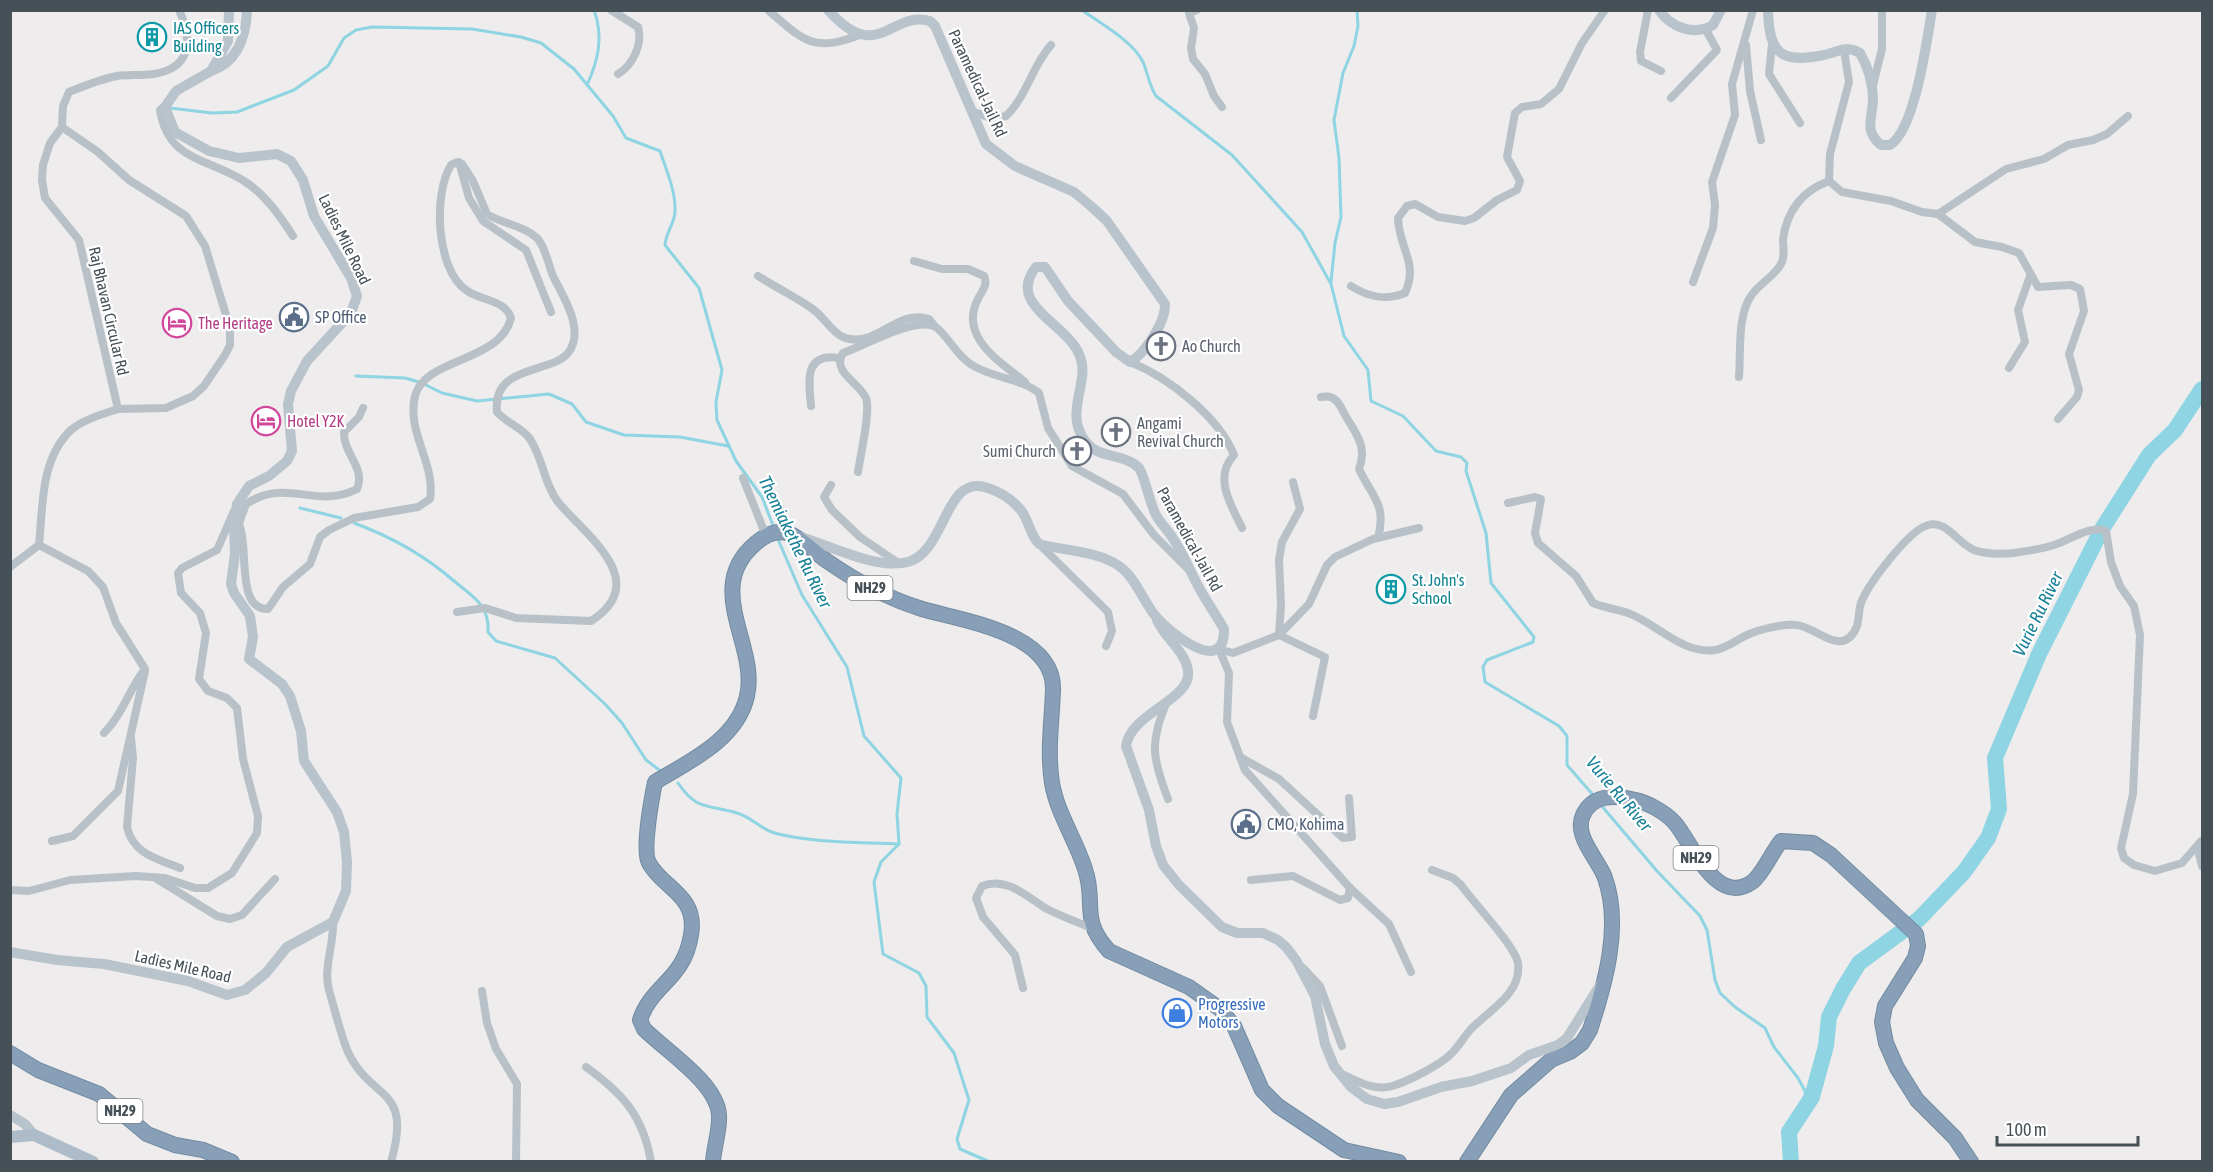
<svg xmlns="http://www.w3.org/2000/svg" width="2213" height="1172" viewBox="0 0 2213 1172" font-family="'Asap Condensed',sans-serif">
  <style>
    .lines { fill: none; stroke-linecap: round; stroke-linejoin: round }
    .stream { stroke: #8ed4e2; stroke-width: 3 }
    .river { stroke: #8ed4e2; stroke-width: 16 }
    .highway-casing { stroke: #738ba2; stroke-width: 16 }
    .street { stroke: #b8c1c7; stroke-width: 8 }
    .secondary { stroke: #b9c3cc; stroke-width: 10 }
    .primary { stroke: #aebcc9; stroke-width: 12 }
    .highway { stroke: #88a0b7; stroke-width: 14 }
    .labels { text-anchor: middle; stroke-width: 4.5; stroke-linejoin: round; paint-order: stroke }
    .shield { fill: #fff; stroke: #7e8489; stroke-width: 1.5 }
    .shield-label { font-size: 15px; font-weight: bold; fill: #465057 }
    .culture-label { font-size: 16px; fill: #0d838f; stroke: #fff; text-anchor: start }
    .street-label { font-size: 16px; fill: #465057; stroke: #fff }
    .service-label { font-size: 16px; fill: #4e5e75; stroke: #fff; text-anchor: start }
    .hotel-label { font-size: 16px; fill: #b23c85; stroke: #fff; text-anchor: start }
    .worship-label { font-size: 16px; fill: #5b616d; stroke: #fff; text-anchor: start }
    .shop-label { font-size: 16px; fill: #366cbe; stroke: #fff; text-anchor: start }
    .water-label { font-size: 18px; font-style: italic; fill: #198197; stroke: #fff }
  </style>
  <rect width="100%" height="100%" fill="#eeecec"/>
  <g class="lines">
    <g class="stream">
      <path d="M1082,10C1101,24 1133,41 1143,62C1148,74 1149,85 1156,96L1232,155L1302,232L1331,284L1344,336L1368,370L1371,401L1403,416L1436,451L1461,457L1467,463L1466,471L1486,533L1491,583L1534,637L1533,642L1487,660L1483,667L1485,682L1559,726L1567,736V765L1594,796"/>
      <path d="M587,85C598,61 604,37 594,10"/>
      <path d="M170,108L212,113L237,112L294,90L328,66L344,38L356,30L372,27L472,29L521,37L541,43L574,69L613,116L626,138L660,151C666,170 679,198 674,218C671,228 666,234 665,245L699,288L722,370L716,402L717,420L736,461L762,497L774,528"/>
      <polyline points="1331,282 1335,243 1341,217 1339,158 1334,120 1343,73 1354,46 1358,26 1357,10"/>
      <polyline points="356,376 405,378 422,383 442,393 477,401 549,394 572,404 586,422 624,435 680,437 728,446"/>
      <polyline points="300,508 341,518"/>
      <path d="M354,523C392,537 423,554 454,581C472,596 490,605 488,632L496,641L555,658L605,704L622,723L646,760L662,772"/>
      <polyline points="777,537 802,595 847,667 864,736 901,778 897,814 899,844 881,862 874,882 883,954 919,973 926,986 927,1017 954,1053 969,1100 957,1139 960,1149 990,1162"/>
      <path d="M678,783C697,811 707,804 737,813C752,817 762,831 778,834C817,843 859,842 899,844"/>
      <polyline points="1600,804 1657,871 1700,916 1707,930 1715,980 1720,993 1735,1007 1765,1028 1774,1047 1798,1078 1805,1091 1807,1107"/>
    </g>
    <polyline class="river" points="1791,1162 1789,1132 1812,1097 1826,1046 1829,1017 1843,989 1859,963 1919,919 1964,872 1988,838 1999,809 1995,758 2039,654 2102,529 2149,455 2175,430 2202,389"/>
    <g class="highway-casing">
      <g id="highway">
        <polyline points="10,1053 38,1070 99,1094 147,1134 175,1145 203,1150 232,1162"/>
        <path d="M713,1162C714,1146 720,1130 719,1115C717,1083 666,1051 644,1029L640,1020C652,984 684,980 691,935C698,895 663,889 649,863C642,851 652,797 655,782C690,761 737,740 747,696C759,645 702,588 756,543C765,535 777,529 790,534C803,539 815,553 827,561C857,582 887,598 922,609C963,621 1055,633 1053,690C1052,721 1047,751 1052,783C1057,813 1076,840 1085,869C1097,904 1079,918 1109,951L1189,987L1220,1009L1234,1026L1262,1090L1278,1106L1344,1150L1399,1162"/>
        <path d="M1467,1162L1511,1095L1551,1060L1570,1052L1582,1043L1590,1030C1605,984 1622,926 1605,878C1599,860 1573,836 1583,815C1593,794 1615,795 1635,800C1647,802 1666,813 1674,822C1691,840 1715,908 1752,882C1762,875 1772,852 1781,841L1813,843L1831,855L1916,934L1918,946L1915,958L1885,1006L1882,1022L1886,1043L1897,1068L1917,1100L1955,1138L1971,1162"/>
      </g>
    </g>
    <g class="street">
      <path d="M611,10L638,27C643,44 633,65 618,74"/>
      <path d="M768,10C805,42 814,53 862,34"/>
      <polyline points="1197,10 1189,13 1194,28 1191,48 1193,59 1205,74 1214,96 1222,107"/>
      <polyline points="1648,10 1640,52 1641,61 1661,71"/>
      <polyline points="1772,44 1769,74 1800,123"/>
      <polyline points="1746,45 1750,91 1761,140"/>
      <polyline points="1844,50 1849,82 1830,154 1829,181 1842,192 1891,201 1922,212 1938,214 2006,169 2044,159 2068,145 2093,140 2107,134 2128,116"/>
      <polyline points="1873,85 1882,49 1882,10"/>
      <polyline points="1671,98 1717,50 1706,30"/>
      <path d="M166,105L160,110C168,162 209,158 244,181C265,194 280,216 293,236"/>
      <path d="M974,112L993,119L1006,116C1027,96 1032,66 1051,45"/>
      <polyline points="62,127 98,152 129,180 186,216 205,246 230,328 230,345 225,355 204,386 193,396 166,408 118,409"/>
      <polyline points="459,162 469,198 483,221 526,250 551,312"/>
      <polyline points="1938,214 1975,242 2002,247 2019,253 2038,287 2071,285 2080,289 2084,311 2069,354 2079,390 2077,397 2058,419"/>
      <path d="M914,261L942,269H968L984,276C988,284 983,290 979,297C957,336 999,361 1025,382"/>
      <path d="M758,276C775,287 800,299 814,310C826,319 834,337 850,339C879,344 899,309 929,319L934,325"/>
      <polyline points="1693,282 1713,228 1715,205 1712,182 1735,115 1732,84 1753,10"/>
      <path d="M1351,286C1368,297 1385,301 1405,293C1419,263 1399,249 1398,218L1407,206L1415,204L1438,217L1465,221L1474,218L1497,200L1517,190L1520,181L1507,157L1515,113L1522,107L1541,104L1559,89L1582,43L1605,10"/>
      <path d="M1130,362C1168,377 1219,417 1234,455C1213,477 1231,505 1242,528"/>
      <polyline points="2009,368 2025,342 2018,310 2030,276"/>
      <path d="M1739,377C1741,353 1737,316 1751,296C1759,283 1776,276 1782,262C1785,255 1783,246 1783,239C1787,211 1802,191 1829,181"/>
      <path d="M1321,397C1339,394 1340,408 1348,420C1358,436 1367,449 1359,469C1372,497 1387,504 1378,538"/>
      <path d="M811,406C809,382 803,352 840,358"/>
      <path d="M858,472C860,456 871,412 866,398C859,382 831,372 843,353C864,346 920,314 937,328C950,339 957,356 972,365C992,378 1020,378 1039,393L1048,428L1072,466L1123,494L1154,535L1188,569"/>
      <polyline points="743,478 766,536"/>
      <polyline points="831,485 824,497 832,510 860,537 897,562"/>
      <path d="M1508,503L1535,497L1541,499L1535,533L1538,543L1576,576L1593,603C1605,608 1616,609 1628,613C1656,623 1683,655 1715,650C1727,648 1736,640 1747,635C1760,629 1782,624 1796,625C1814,626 1835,651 1850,637C1861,627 1857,615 1861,603C1868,584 1909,530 1928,525C1947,520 1957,543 1974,550C1985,554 2002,554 2014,553C2028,551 2041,549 2054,545C2070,540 2089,525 2106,531L2111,562L2120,586L2134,606L2140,635L2133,794L2121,848L2124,858L2134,865L2155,871L2182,863L2201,841"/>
      <path d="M236,518C252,541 233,609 268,609L283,587L310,564L320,537L329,530L354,518L418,507L430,499C436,464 406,432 415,396C425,357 500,363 511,318C505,299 480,301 466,290C436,269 433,194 451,165L457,162L462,164L473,181L487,214C502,224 523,225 537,238C546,248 548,264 553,276C563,297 586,330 568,353C551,374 492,364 497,412C506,423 522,427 530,439C543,458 544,484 558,502C583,533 654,581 591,621L516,618L485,608L457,612"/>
      <path d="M239,523L246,504C287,477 316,510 357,489C366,467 343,454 344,432L359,417L363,408"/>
      <path d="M39,545L88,571L103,587L116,623L145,669C129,689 123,714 104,733"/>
      <polyline points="1040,545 1108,612 1112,631 1106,646"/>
      <path d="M10,567L39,545C43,507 40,459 71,430C82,420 103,414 118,409L79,240L45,198L42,180L43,165L50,143L62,127L63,106L69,92C84,86 101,79 117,76C134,74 153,77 168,70C194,59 189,31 179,10"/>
      <polyline points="1219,649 1229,673 1227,722 1245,770 1350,888 1389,924 1411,972"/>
      <polyline points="1219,649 1233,653 1279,635 1281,605 1279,560 1282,542 1300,509 1293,482"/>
      <path d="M1166,704C1149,743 1153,760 1168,799"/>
      <polyline points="1313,716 1325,657 1279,635 1309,604 1327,565 1335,557 1373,539 1419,528"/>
      <path d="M131,738L133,758L127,827C133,854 157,859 180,868"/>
      <polyline points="1240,757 1279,779 1343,838 1352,837 1349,798"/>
      <polyline points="52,841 73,836 118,791 145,671"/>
      <polyline points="2200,846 2199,854 2202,866"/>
      <polyline points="157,879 217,916 230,919 242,915 275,879"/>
      <polyline points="1251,880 1293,876 1340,900 1348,898 1350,888"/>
      <polyline points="10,890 29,891 70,880 136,876 165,878 195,888 208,888 232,873 257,833 258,816 243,759 237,708 227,698 208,691 199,679 206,633 200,613 181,593 178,573 182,568 217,550 234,511"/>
      <path d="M333,922C334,945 323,968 329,990C334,1007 341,1036 348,1052C372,1103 413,1085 391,1162"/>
      <polyline points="1303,968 1320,986 1342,1046"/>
      <path d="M1023,988L1015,955L983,917L976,898L982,886C1007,876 1027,897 1047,909C1061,916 1076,922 1092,928"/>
      <polyline points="482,991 487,1023 496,1049 517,1084 516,1162"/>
      <path d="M586,1067C622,1093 643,1115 651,1162"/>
      <path d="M1344,1075C1359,1082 1375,1091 1392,1086C1407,1082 1442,1064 1452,1053C1460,1045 1465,1035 1472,1028C1490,1010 1522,993 1518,963C1515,946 1473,902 1461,885L1453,878L1432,870"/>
    </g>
    <g class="secondary">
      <path d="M1659,10C1671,28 1695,36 1713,25L1721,10"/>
      <path d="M1768,10C1769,53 1780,64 1824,55C1837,52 1847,45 1860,53C1868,67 1873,85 1873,100C1872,119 1864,131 1881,145H1890C1915,130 1927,40 1932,10"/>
      <path d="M211,71C237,62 246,37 247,10"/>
      <path d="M801,537C831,546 877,570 908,562C947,551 944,472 988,488C1000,492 1011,499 1019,508C1029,518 1029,534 1039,544C1060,550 1085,550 1106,559C1113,562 1123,568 1128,574C1138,586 1144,600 1153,613C1166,630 1225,679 1224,629C1215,613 1204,598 1196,582C1188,566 1182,551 1172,537C1167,529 1160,523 1156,515C1150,504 1144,474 1139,468C1125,453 1098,459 1086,442C1062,412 1092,382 1079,354C1065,322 1006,305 1036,267H1045L1068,301L1116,352L1130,362C1145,354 1166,321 1165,304L1107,221L1092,207L1074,192L1015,166L986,144L935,26L930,21C890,10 878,66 828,10"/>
      <path d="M1157,620C1164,637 1186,652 1188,671C1192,700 1131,712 1126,746L1149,810L1156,846L1163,865L1179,885L1222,927L1237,933H1263L1278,940L1286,947L1296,960L1315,996L1325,1044L1334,1066L1351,1087L1367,1099L1384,1104L1398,1102L1441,1087L1472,1081L1511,1068L1529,1055L1558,1045L1567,1038L1602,982"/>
      <polyline points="10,952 57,960 104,964 188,981 227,995 245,990 266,973 287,947 333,922 346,891 347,862 344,832 337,812 304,761 301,731 290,696 282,684 249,659 253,637 250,616 234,593 231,584 235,554 234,526 237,504 249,486 269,476 287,461 292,451 288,404 291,391 307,361 351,313 357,296 351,278 314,216 303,180 291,161 277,154 239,158 209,151 175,132 165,107 176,91 211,71 228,41 229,10"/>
      <polyline points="10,1115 25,1124 34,1135"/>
    </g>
    <polyline class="primary" points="10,1137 34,1135 93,1162"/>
    <use href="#highway" class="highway"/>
  </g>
  <defs>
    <g id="building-ring" transform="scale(1.5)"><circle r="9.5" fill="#fff" stroke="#0f9aa8" stroke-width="1.5"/><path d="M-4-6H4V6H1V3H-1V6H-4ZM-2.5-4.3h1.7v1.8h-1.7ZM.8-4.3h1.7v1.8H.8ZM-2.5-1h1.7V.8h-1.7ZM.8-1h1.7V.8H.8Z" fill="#0f9aa8"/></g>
    <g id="civic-ring" transform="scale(1.5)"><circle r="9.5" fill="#fff" stroke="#5c6f8a" stroke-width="1.5"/><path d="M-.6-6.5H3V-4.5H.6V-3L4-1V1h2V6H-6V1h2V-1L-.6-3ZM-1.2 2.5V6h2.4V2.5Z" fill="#5c6f8a"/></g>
    <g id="hotel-ring" transform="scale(1.5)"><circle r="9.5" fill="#fff" stroke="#d1479c" stroke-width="1.5"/><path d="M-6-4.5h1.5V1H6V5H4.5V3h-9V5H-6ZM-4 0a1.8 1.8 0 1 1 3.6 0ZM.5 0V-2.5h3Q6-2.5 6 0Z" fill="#d1479c"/></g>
    <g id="church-ring" transform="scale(1.5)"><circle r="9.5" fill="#fff" stroke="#6b7280" stroke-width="1.5"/><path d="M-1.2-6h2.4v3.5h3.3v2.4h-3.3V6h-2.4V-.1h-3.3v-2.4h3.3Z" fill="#6b7280"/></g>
    <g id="shop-ring" transform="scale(1.5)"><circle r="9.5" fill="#fff" stroke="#3f7fe0" stroke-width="1.5"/><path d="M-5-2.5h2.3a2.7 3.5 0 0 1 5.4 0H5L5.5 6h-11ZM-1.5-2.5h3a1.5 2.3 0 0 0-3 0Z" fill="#3f7fe0"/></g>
  </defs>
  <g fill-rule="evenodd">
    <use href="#building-ring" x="152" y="37"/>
    <use href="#civic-ring" x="294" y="317"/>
    <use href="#hotel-ring" x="177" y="323"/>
    <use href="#church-ring" x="1161" y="346"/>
    <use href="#hotel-ring" x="266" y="421"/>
    <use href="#church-ring" x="1116" y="432"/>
    <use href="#church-ring" x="1077" y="451"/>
    <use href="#building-ring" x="1391" y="589"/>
    <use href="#civic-ring" x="1246" y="824"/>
    <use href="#shop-ring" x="1177" y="1013"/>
  </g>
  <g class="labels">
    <g class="shield">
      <rect x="847.5" y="576" width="45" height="24" rx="4.5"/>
      <rect x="1673.5" y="846" width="45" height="24" rx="4.5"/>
      <rect x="97.5" y="1099" width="45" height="24" rx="4.5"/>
    </g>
    <g class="shield-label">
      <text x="870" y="593">NH29</text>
      <text x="1696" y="863">NH29</text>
      <text x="120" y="1116">NH29</text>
    </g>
    <g class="culture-label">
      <text x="173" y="34">IAS Officers<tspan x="173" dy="18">Building</tspan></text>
      <text x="1412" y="586">St. John's<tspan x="1412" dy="18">School</tspan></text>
    </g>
    <g class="street-label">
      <text transform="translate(978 83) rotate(65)" y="6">Paramedical-Jail Rd</text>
      <text transform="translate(345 239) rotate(64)" y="6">Ladies Mile Road</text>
      <text transform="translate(109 311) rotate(77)" y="6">Raj Bhavan Circular Rd</text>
      <text transform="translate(1190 539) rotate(61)" y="6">Paramedical-Jail Rd</text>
      <text transform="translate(183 966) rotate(13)" y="6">Ladies Mile Road</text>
    </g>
    <g class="service-label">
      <text x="315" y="323">SP Office</text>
      <text x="1267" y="830">CMO, Kohima</text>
    </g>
    <g class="hotel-label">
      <text x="198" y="329">The Heritage</text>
      <text x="287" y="427">Hotel Y2K</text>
    </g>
    <g class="worship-label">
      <text x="1182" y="352">Ao Church</text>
      <text x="1137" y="429">Angami<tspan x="1137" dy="18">Revival Church</tspan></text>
      <text x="1056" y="457" text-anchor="end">Sumi Church</text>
    </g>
    <g class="shop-label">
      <text x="1198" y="1010">Progressive<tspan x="1198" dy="18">Motors</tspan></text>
    </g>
    <g class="water-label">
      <text transform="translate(795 542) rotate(64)" y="6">Themiakethe Ru River</text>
      <text transform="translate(2038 614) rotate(-64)" y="6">Vurie Ru River</text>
      <text transform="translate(1619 794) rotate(50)" y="6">Vurie Ru River</text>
    </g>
  </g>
  <rect width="2213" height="1172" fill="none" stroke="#465057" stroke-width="24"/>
  <path d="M1997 1136v9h141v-9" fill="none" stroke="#465057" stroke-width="3"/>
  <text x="2006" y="1136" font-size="18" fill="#465057" stroke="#ffffff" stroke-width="4.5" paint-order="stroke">100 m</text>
</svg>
